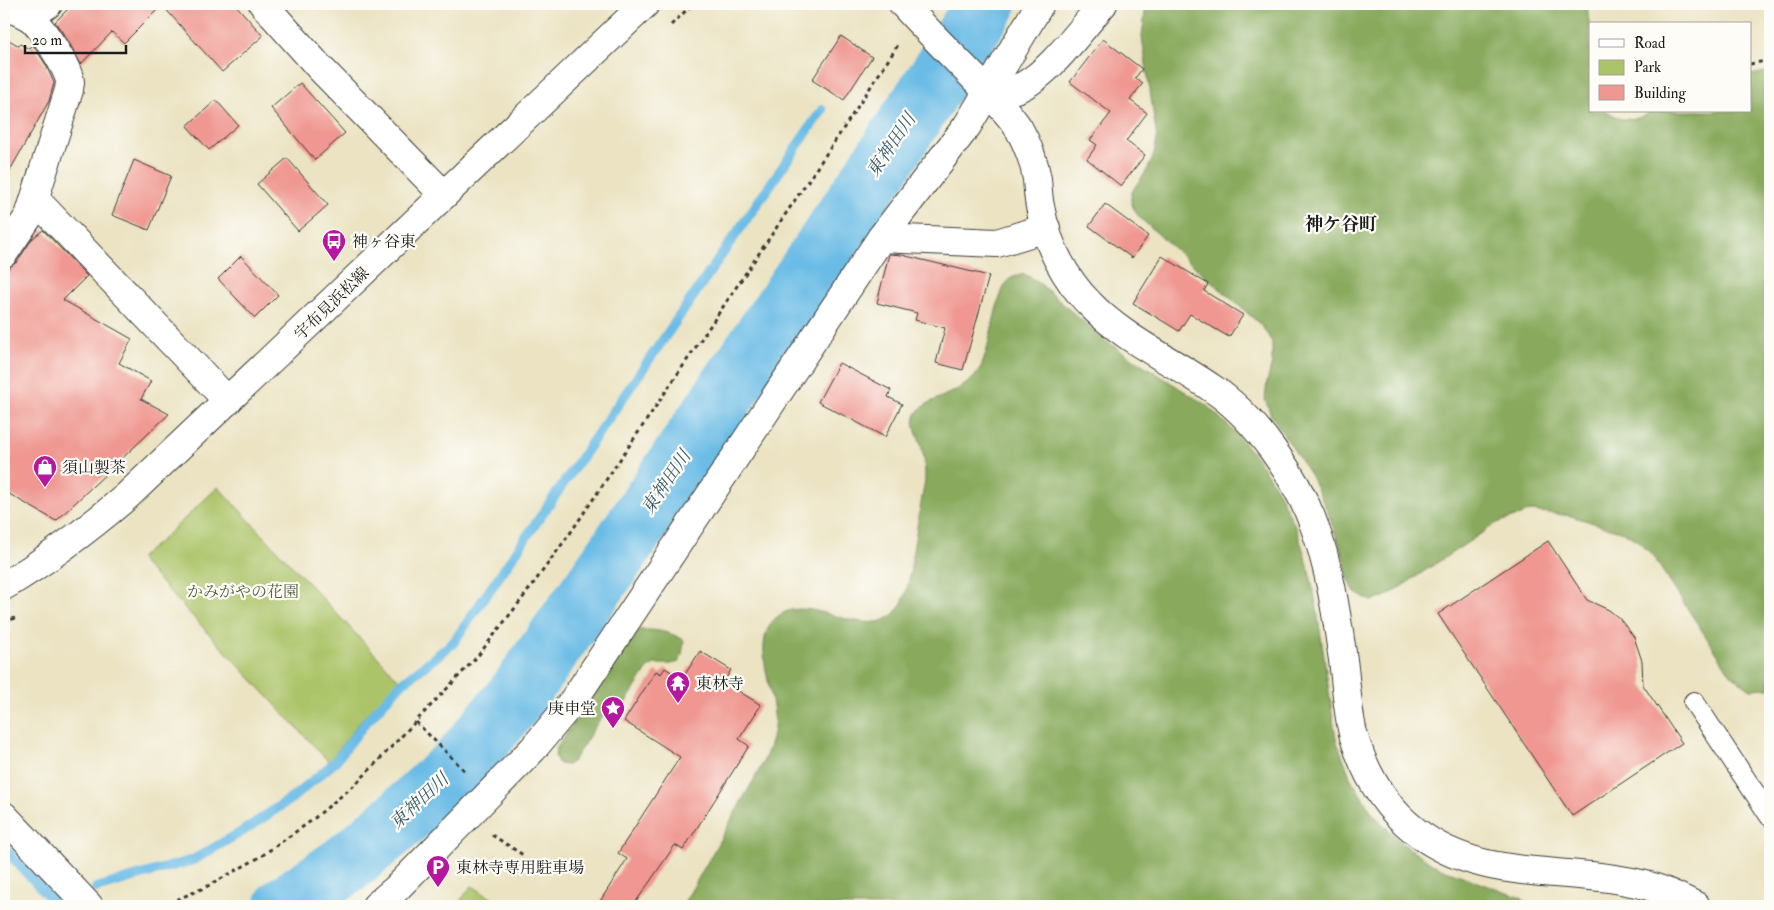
<svg xmlns="http://www.w3.org/2000/svg" width="1774" height="910" viewBox="0 0 1774 910" font-family="'IM FELL Double Pica','Noto Serif JP',serif">
  <style>
    .green { fill: #acc469; stroke: #647042 }
    .forest { fill: #89aa5d; stroke: #52633c }
    .lines { fill: none; stroke-linecap: round; stroke-linejoin: round }
    .stream { stroke: #6bbce6; stroke-width: 10 }
    .river { stroke: #6bbce6; stroke-width: 61 }
    .building { fill: #ef9790 }
    .lane-casing { stroke: #3b3a35; stroke-width: 22 }
    .street-casing { stroke: #3b3a35; stroke-width: 30 }
    .secondary-casing { stroke: #3b3a35; stroke-width: 30 }
    .path { stroke: #3b3a35; stroke-width: 3; stroke-dasharray: 4 4; stroke-linecap: butt }
    .lane { stroke: #fff; stroke-width: 20 }
    .street { stroke: #fff; stroke-width: 28 }
    .secondary { stroke: #fff; stroke-width: 28 }
    .labels { text-anchor: middle; stroke-width: 4.5; stroke-linejoin: round; paint-order: stroke }
    .poi-label { font-size: 16px; fill: #1c1c1c; stroke: #fdfcf7; text-anchor: start }
    .street-label { font-size: 16px; fill: #1c1c1c; stroke: #fdfcf7 }
    .park-label { font-size: 16px; fill: #565f3b; stroke: #fdfcf7 }
    .water-label { font-size: 18px; font-style: italic; fill: #3c5c6d; stroke: #fdfcf7 }
    .neighbourhood-label { font-size: 18px; font-weight: bold; fill: #1c1c1c; stroke: #fdfcf7 }
  </style>
  <rect width="100%" height="100%" fill="#fdfcf7"/>
  <filter id="ink" filterUnits="userSpaceOnUse"><feTurbulence type="fractalNoise" baseFrequency=".02" numOctaves="2"/><feDisplacementMap in="SourceGraphic" scale="10" xChannelSelector="R" yChannelSelector="G"/><feConvolveMatrix kernelMatrix="1 2 1 2 8 2 1 2 1" color-interpolation-filters="sRGB"/></filter>
  <filter id="wash" filterUnits="userSpaceOnUse"><feTurbulence type="fractalNoise" baseFrequency=".0096" numOctaves="4" result="noise"/><feDisplacementMap in="SourceGraphic" scale="20" xChannelSelector="R" yChannelSelector="G"/><feGaussianBlur stdDeviation="1.12" result="paint"/><feColorMatrix in="noise" values="0 0 0 0 0 0 0 0 0 0 0 0 0 0 0 0 0 1.4 0 .05"/><feComposite in="paint" operator="in"/></filter>
  <g filter="url(#wash)">
    <rect width="100%" height="100%" fill="#ebe3c2"/>
    <g class="green">
      <polygon points="218,487 399,680 362,719 329,762 139,559 164,538"/>
      <polygon points="472,886 504,906 456,906"/>
    </g>
    <g class="forest">
      <path d="M1146,4H1587L1590,33V111H1606L1621,119L1638,118L1655,111H1750V75L1770,71V688L1751,689L1732,676L1652,555L1638,541L1623,532L1571,516L1532,511L1497,523L1387,596L1372,601L1355,593L1348,578L1343,556L1329,515L1311,476L1271,415L1265,399L1267,382L1272,363V342L1262,326L1140,218C1122,195 1134,190 1147,170C1153,160 1155,150 1157,139L1142,37Z"/>
      <path d="M1024,274L1037,281L1104,340L1206,405L1234,431L1259,461L1279,493L1296,528L1308,565L1316,603L1336,739L1351,779L1373,814L1403,844L1438,867L1521,898L1531,906H682C701,875 718,843 736,811C750,785 769,759 774,729C778,697 751,649 772,622C804,583 867,649 898,609C910,593 910,569 913,551C917,527 921,503 925,480C925,469 925,460 922,449C920,439 912,427 915,417C920,398 966,395 980,369C991,348 995,292 1010,279C1013,276 1020,276 1024,274Z"/>
      <path d="M639,630C654,629 671,632 684,640L682,655L679,662L671,664H654L648,668L622,708L604,714L600,719L573,761L567,765L559,764L555,757L556,749L633,636Z"/>
    </g>
    <g class="lines">
      <g class="stream">
        <polyline points="4,848 53,901 45,906"/>
        <polyline points="96,888 193,860 243,831 292,798 334,763 366,722 399,686 453,643 822,110"/>
      </g>
      <polyline class="river" points="285,906 344,866 396,823 462,762 519,693 612,561 888,154 986,4"/>
    </g>
    <g id="blocks">
      <g class="building">
        <polygon points="73,4 235,4 263,36 222,72 162,5 124,43 112,32 81,64 67,39 55,22"/>
        <polygon points="841,36 872,57 844,100 812,80"/>
        <polygon points="4,37 19,46 20,44 29,49 33,45 46,65 54,83 49,101 4,181"/>
        <polygon points="1103,39 1142,69 1135,78 1143,83 1130,100 1147,113 1126,141 1145,155 1121,186 1087,159 1097,145 1090,140 1111,113 1070,82"/>
        <polygon points="300,83 345,133 315,160 271,108"/>
        <polygon points="216,100 238,125 209,150 187,126"/>
        <polygon points="287,158 328,205 298,231 257,184"/>
        <polygon points="134,160 171,176 149,230 112,215"/>
        <polygon points="1105,204 1148,236 1132,258 1089,226"/>
        <polygon points="43,230 87,276 63,300 132,339 119,363 151,381 141,399 169,414 56,521 4,491 4,277 9,267 17,262 32,239"/>
        <polygon points="889,254 902,255 989,276 963,370 936,363 945,328 915,320 917,313 877,303"/>
        <polygon points="241,256 278,295 255,318 218,279"/>
        <polygon points="1162,256 1208,284 1204,291 1243,315 1229,337 1190,314 1179,331 1133,303"/>
        <polygon points="839,363 891,390 888,397 902,404 885,437 818,402"/>
        <polygon points="1548,541 1587,600 1609,610 1619,618 1634,637 1642,661 1643,685 1682,743 1572,816 1438,614"/>
        <polygon points="700,651 731,670 724,682 761,705 739,739 749,746 683,850 675,845 633,906 597,906 627,859 618,853 680,757 624,721 656,671 661,674 665,668 682,679"/>
      </g>
    </g>
  </g>
  <g filter="url(#ink)">
    <use href="#blocks" fill-opacity="0" stroke="#3b3a35" stroke-width="1"/>
    <g class="lines">
      <g class="lane-casing">
        <polyline id="lane" points="1694,702 1770,816"/>
      </g>
      <g class="street-casing">
        <g id="street">
          <polyline points="263,4 320,68 444,195"/>
          <path d="M903,4C929,33 958,61 985,89C997,102 1010,114 1019,129C1028,145 1034,161 1037,179C1038,189 1038,200 1041,211C1047,244 1065,279 1089,303C1123,339 1173,361 1213,389C1255,417 1297,478 1314,525C1329,566 1336,610 1342,653C1346,678 1347,713 1354,737C1365,773 1385,807 1414,830C1482,884 1563,865 1641,884C1660,888 1678,897 1696,906"/>
          <path d="M4,7C13,9 21,12 29,17C40,24 69,69 70,82C70,85 69,87 69,90L29,216L4,253"/>
          <polyline points="30,17 48,4"/>
          <path d="M987,92C997,91 1010,92 1018,88C1048,76 1082,28 1103,4"/>
          <polyline points="35,199 228,401"/>
          <polyline points="881,238 997,243 1046,228"/>
          <polyline points="4,816 89,906"/>
          <polyline points="376,906 396,889 533,749 573,701 881,238 967,126 1040,4"/>
        </g>
      </g>
      <g class="secondary-casing">
        <path id="secondary" d="M4,586C49,559 86,531 126,497L645,4"/>
      </g>
      <g class="path">
        <polyline points="671,25 693,4"/>
        <polyline points="1750,64 1770,60"/>
        <polyline points="4,623 17,617"/>
        <polyline points="416,722 467,773"/>
        <polyline points="492,835 523,855"/>
        <polyline points="162,906 206,887 260,857 311,821 358,782 477,657 525,595 571,532 845,126 898,45"/>
      </g>
      <use href="#lane" class="lane"/>
      <use href="#street" class="street"/>
      <use href="#secondary" class="secondary"/>
    </g>
  </g>
  <defs>
    <g id="bus-pin" transform="scale(1.25)"><path d="M0 17L-7.5 6A9.5 9.5 0 1 1 7.5 6Z" fill="#b5179e" stroke="#fdfcf7"/><path d="M-5-6H5V4H4V6H2V4H-2V6H-4V4H-5ZM-3.5-4V0h7V-4ZM-3.5 1.2v1.5H-2V1.2ZM2 1.2v1.5H3.5V1.2Z" fill="#fff"/></g>
    <g id="shop-pin" transform="scale(1.25)"><path d="M0 17L-7.5 6A9.5 9.5 0 1 1 7.5 6Z" fill="#b5179e" stroke="#fdfcf7"/><path d="M-5-2.5h2.3a2.7 3.5 0 0 1 5.4 0H5L5.5 6h-11ZM-1.5-2.5h3a1.5 2.3 0 0 0-3 0Z" fill="#fff"/></g>
    <g id="temple-pin" transform="scale(1.25)"><path d="M0 17L-7.5 6A9.5 9.5 0 1 1 7.5 6Z" fill="#b5179e" stroke="#fdfcf7"/><path d="M0-6L5-2H3V0L6.5 2.5H4V6H1.5V3h-3V6H-4V2.5H-6.5L-3 0V-2H-5Z" fill="#fff"/></g>
    <g id="sight-pin" transform="scale(1.25)"><path d="M0 17L-7.5 6A9.5 9.5 0 1 1 7.5 6Z" fill="#b5179e" stroke="#fdfcf7"/><path d="M0-6L1.8-2.2L6-1.7L2.9 1.2L3.7 5.4L0 3.3L-3.7 5.4L-2.9 1.2L-6-1.7L-1.8-2.2Z" fill="#fff"/></g>
    <g id="parking-pin" transform="scale(1.25)"><path d="M0 17L-7.5 6A9.5 9.5 0 1 1 7.5 6Z" fill="#b5179e" stroke="#fdfcf7"/><path d="M-3.5-5.5H1a3.5 3.5 0 0 1 0 7H-1V5.5H-3.5ZM-1-3.4V-.6H.8a1.4 1.4 0 0 0 0-2.8Z" fill="#fff"/></g>
  </defs>
  <g fill-rule="evenodd">
    <use href="#bus-pin" x="334" y="241"/>
    <use href="#shop-pin" x="45" y="467"/>
    <use href="#temple-pin" x="678" y="683"/>
    <use href="#sight-pin" x="613" y="708"/>
    <use href="#parking-pin" x="438" y="867"/>
  </g>
  <g class="labels">
    <g class="poi-label">
      <text x="352" y="247">神ヶ谷東</text>
      <text x="62" y="473">須山製茶</text>
      <text x="696" y="689">東林寺</text>
      <text x="596" y="714" text-anchor="end">庚申堂</text>
      <text x="456" y="873">東林寺専用駐車場</text>
    </g>
    <g class="street-label">
      <text transform="translate(331 303) rotate(-44)" y="6">宇布見浜松線</text>
    </g>
    <g class="park-label">
      <text x="243" y="597">かみがやの花園</text>
    </g>
    <g class="water-label">
      <text transform="translate(891 145) rotate(-56)" y="6">東神田川</text>
      <text transform="translate(666 482) rotate(-56)" y="6">東神田川</text>
      <text transform="translate(419 801) rotate(-43)" y="6">東神田川</text>
    </g>
    <g class="neighbourhood-label">
      <text x="1341" y="230">神ケ谷町</text>
    </g>
  </g>
  <rect width="1774" height="910" fill="none" stroke="#fdfcf7" stroke-width="20"/>
  <rect x="1589" y="22" width="162" height="90" fill="#fdfcf7" stroke="#a3a29f"/>
  <rect x="1599" y="39" width="25" height="8" fill="#ffffff" stroke="#a3a29f"/>
  <text x="1634" y="48" font-size="15" fill="#1c1c1c">Road</text>
  <rect x="1599" y="60" width="25" height="15" fill="#acc469" stroke="#a3a29f"/>
  <text x="1634" y="72" font-size="15" fill="#1c1c1c">Park</text>
  <rect x="1599" y="85" width="25" height="15" fill="#ef9790" stroke="#a3a29f"/>
  <text x="1634" y="98" font-size="15" fill="#1c1c1c">Building</text>
  <path d="M25 45v8h101v-8" fill="none" stroke="#1c1c1c" stroke-width="2.5"/>
  <text x="32" y="45" font-size="15" fill="#1c1c1c" stroke="#fdfcf7" stroke-width="4" paint-order="stroke">20 m</text>
</svg>
